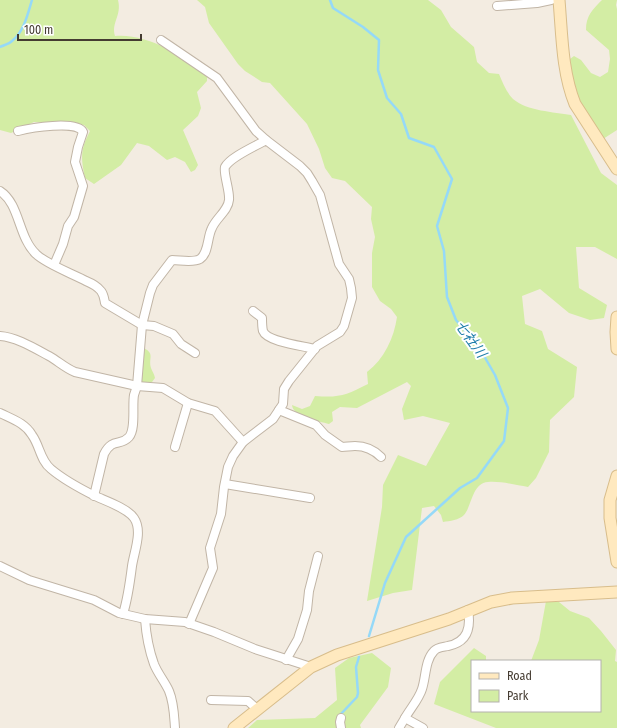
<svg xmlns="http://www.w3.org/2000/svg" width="617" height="728" viewBox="0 0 617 728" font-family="'Fira Sans Condensed','Noto Sans JP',sans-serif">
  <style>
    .green { fill: #d3eda4 }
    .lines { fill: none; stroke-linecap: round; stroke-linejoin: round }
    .stream { stroke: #95d9f8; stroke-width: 2.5 }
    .street-casing { stroke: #c1b5a6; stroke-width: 10 }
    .secondary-casing { stroke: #d8bd8b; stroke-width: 13 }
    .street { stroke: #fff; stroke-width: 8 }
    .secondary { stroke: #ffe9bf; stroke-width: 11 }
    .labels { text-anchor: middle; stroke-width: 4; stroke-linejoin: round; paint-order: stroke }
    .water-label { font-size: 14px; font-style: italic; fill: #1e7daa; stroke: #fff }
  </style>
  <rect width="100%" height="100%" fill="#f3ece1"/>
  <g class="green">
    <path d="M0,0H118C122,16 111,22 115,36C146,33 186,56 207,77V81L197,92L201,108L198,116L183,130L198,165L195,170L191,172L185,162L175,157L167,160L149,146L137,143L121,165L94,184L85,178C81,158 80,150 90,131L84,125L34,122L11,133L0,130Z"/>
    <path d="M197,0H428L441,10L451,27L474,47L477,62L489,73L499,74C503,83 506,92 513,99C527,111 554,112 571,115L601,173L617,185V259L595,247H576L579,288L607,305L604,318L590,320L569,313L540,289L522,296L525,324L542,331L548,349L577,367L574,397L550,420L549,452L536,478L528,487C516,485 501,481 488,482C472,483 472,506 464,515C459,520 450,521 443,522L441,515L434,506L422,508L412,590L393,593L367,601L382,507L383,485L398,455L426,466L450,423L423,416L404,420L402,409L411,386L407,382L357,408L340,407L332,412L333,421L329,424C319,421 293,417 292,405L302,409L310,406L315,396C340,398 346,395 368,384L367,372C384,359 394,338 397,317L391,309L380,301L372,287V253L375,237L371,219L372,207L345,181L332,178L325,168L319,149L307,124L270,83L262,82L245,71L238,64L209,23L205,7Z"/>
    <path d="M602,0H617L616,5L617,9V130L603,139L581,105L574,89L570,59L574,56L581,60L591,73L600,77L608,72L610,59L609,50L586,30C586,16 592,10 602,0Z"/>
    <path d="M142,347C156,354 148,357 151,368C152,371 154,373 155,378L152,382L145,384L142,383L141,377Z"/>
    <polygon points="546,601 559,602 570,611 589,618 601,631 616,650 615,661 617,662 617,728 496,728 434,704 440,682 474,648 486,656 486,661 472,661 472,711 600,711 600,661 531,661 539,640"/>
    <polygon points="372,653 391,668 388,687 360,725 361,728 248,728 257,720 315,718 337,700 335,668 349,658"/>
  </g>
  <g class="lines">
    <g class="stream">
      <polyline points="330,0 333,8 363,27 379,40 378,70 387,98 401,114 409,138 434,147 452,179 437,226 444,251 447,297 456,320 480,349 495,375 508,408 504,441 477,478 460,488 406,537 385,583 369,636"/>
      <path d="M0,47C4,45 9,44 12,41C24,32 28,13 32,0"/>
      <polyline points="339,716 357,697 358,693 356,667 359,657"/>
    </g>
    <g class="street-casing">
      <g id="street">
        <polyline points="497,6 537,3 551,0"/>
        <polyline points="161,40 217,78 256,131 266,140"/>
        <path d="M18,131C30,128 77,120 83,132L78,147L75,162L83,186L74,217L68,226L63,244L54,265"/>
        <path d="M0,191C20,204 18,237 36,254C46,264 73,274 86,281C91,283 97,286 101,291C104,295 104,298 105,303L142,325L154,326L173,334L181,344L195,353"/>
        <path d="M253,311L262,318C262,322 262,327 263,331C267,342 304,346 315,349"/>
        <path d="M0,336C16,337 34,348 49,356C58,361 65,368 75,372L137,386L163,388L188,403L215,411L243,442"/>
        <path d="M279,410L316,425L325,435L342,447C346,447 350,446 355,446C365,446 374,450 381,457"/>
        <path d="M0,413C12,419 25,423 32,435C40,446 40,460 51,469C64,480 79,488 95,496C106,501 127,508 134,518C143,531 134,552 132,566C130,582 128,598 123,614"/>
        <polyline points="175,447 188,403"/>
        <polyline points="225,484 310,498"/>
        <path d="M94,496L104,454C113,437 120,447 129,437C136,429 132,406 134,395C135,392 136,389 137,386L142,325L150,293L153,285L172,260C180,260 193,263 200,259C209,253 207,237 212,228C216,218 228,211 229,200C230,191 223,173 225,167C230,157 256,146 266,140L300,166L307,173L312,181L320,195L339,264L349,279L351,288L352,298L344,326L340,332L317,346L289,381L284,389L283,404L273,419L243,442L233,456L228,467L224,487L221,514L210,548L213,568L189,624"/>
        <polyline points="0,566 29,580 94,600 119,613 145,619 185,622 214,632 255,649 311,667"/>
        <path d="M145,619C146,633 149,650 154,664C158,674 165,682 169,691C174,703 174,715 175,728"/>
        <polyline points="286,660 298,639 307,610 309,591 318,556"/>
        <polyline points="211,700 248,701 257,709"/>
        <polyline points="341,728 340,722 341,718"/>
        <polyline points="399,728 405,718"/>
        <path d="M423,728L405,718C410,709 419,699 422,689C426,677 425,660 434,651C437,647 444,647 448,646C468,642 471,627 468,610"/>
      </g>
    </g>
    <g class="secondary-casing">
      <g id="secondary">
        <path d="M559,0C562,35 562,72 575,104L617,169"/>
        <polyline points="617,317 616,332 617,349"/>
        <polyline points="617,476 610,500 610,518 617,562"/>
        <polyline points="234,728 311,667 337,655 449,619 491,602 512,598 617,592"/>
      </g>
    </g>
    <use href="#street" class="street"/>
    <use href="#secondary" class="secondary"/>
  </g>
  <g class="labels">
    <g class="water-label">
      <text transform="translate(471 339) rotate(54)" y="5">七社川</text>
    </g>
  </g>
  <rect x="471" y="660" width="130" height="52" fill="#ffffff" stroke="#b4b1ad"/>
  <rect x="479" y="673" width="20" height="6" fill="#ffe9bf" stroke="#b4b1ad"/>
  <text x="507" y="680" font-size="12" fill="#443b31">Road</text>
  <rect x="479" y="690" width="20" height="12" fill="#d3eda4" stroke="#b4b1ad"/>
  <text x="507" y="700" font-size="12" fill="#443b31">Park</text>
  <path d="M18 34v6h123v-6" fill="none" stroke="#443b31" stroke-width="2"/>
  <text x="24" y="34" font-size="12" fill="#443b31" stroke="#ffffff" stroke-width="3" paint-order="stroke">100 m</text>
</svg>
